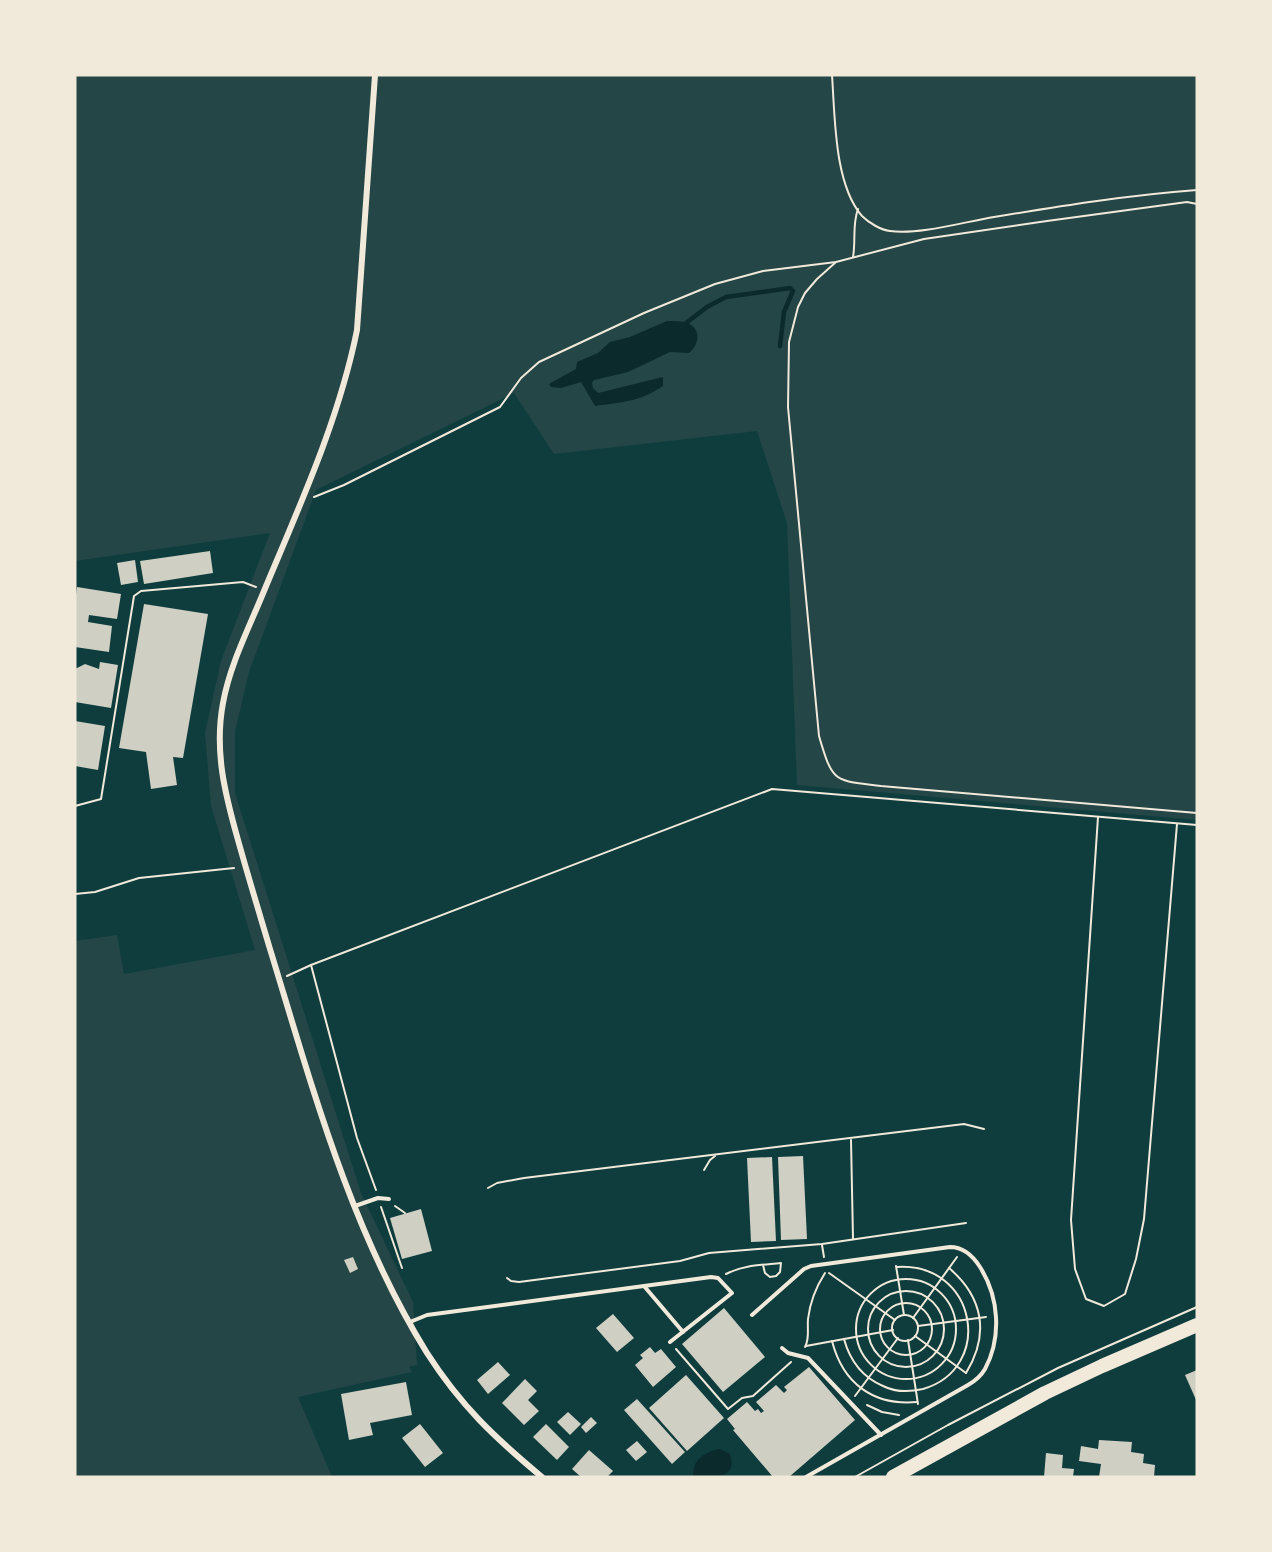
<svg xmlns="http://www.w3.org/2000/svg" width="1272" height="1552" viewBox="0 0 1272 1552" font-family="'Libre Baskerville',serif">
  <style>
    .green { fill: #244646 }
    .water { fill: #0a2a2b }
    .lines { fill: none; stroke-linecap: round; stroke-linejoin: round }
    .stream { stroke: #0a2a2b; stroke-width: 4.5 }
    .building { fill: #cfcfc3 }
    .path { stroke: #f1e9da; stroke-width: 2 }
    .service { stroke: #f1e9da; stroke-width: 4 }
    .minor { stroke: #f1e9da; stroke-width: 6 }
    .primary { stroke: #f1e9da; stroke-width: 14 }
  </style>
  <rect width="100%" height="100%" fill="#0f3d3e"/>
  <polygon class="green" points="75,75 1197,75 1197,820 797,785 787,523 757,431 554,454 514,393 316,490 249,672 235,731 235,793 361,1193 413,1302 417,1365 409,1367 412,1372 298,1397 332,1477 75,1477 75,941 117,935 124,974 255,950 211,806 205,733 221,661 270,533 75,561"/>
  <g class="water">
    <path d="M667,321C674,321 682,321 688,323C702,330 699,345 689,353L670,352L628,372L594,380L592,383L593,388L598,393L663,377V386C639,402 623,402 595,406L581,382L561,388L551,387L549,384L576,369L577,362L598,353L610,342L630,337Z"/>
    <path d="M720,1449L730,1454C739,1480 711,1477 694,1477C690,1461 706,1451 720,1449Z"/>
  </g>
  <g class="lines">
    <polyline class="stream" points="686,323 707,307 726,297 790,288 793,291 784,312 780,346"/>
  </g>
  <g class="building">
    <polygon points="210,551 213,573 144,584 140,561"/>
    <polygon points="135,560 138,582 121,585 117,563"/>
    <polygon points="77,587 121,594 117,619 89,615 88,622 112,626 109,652 75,647 75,603"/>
    <polygon points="144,604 208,614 183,758 173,757 177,785 151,789 146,752 119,748"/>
    <polygon points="100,662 118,665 111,708 75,702 75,669 85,664 99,669"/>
    <polygon points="75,721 105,726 98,770 75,766"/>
    <polygon points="803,1156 807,1239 781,1240 778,1157"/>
    <polygon points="772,1157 776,1241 751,1242 747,1158"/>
    <polygon points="421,1209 432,1251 402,1259 390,1218"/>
    <polygon points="353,1257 358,1269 350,1273 344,1260"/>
    <polygon points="724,1308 765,1357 723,1392 682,1344"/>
    <polygon points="613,1314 634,1338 617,1352 596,1328"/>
    <polygon points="650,1347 655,1353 661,1349 676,1367 653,1387 635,1365 643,1358 640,1355"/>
    <polygon points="498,1362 510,1375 488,1394 477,1380"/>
    <polygon points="809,1367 855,1420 789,1477 773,1477 733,1430 735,1429 727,1419 747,1402 755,1411 758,1409 761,1413 764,1411 756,1402 776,1385 784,1393 787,1390 784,1387"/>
    <polygon points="1197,1370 1197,1402 1185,1375"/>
    <polygon points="686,1375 724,1418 687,1451 649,1408"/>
    <polygon points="525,1379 537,1391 528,1400 539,1411 524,1425 502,1403"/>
    <polygon points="406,1382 412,1415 370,1423 373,1435 349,1440 341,1394"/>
    <polygon points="637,1399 685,1452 672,1464 624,1410"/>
    <polygon points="568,1412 581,1424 570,1435 557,1422"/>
    <polygon points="591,1417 597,1423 586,1433 581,1427"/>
    <polygon points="420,1424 443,1453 425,1467 402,1438"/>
    <polygon points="546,1424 569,1447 557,1460 533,1437"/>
    <polygon points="1099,1440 1132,1442 1131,1452 1144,1454 1143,1463 1155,1465 1154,1477 1099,1477 1101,1464 1079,1461 1081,1446 1098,1449"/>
    <polygon points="637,1441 647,1452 636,1461 626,1450"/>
    <polygon points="589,1450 613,1471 607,1477 581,1477 572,1469"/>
    <polygon points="1046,1453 1063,1455 1062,1468 1074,1469 1073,1477 1044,1477"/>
  </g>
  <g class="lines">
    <g class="path">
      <path d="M832,75C835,116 834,184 862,216C869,223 881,230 890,231C919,235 964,222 994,217C1061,206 1129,195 1197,190"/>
      <path d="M853,257C856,241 852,225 858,209"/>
      <path d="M836,262L817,279L805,293L798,307L789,342L788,407L819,736C833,784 834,780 881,786L1197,813"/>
      <polyline points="314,497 344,485 500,407 521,378 539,362 644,313 715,284 763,271 836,262 924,239 1047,221 1187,202 1197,204"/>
      <polyline points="75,806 101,799 134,596 141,591 243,582 256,587"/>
      <polyline points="1098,817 1071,1220 1075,1269 1086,1299 1104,1306 1125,1294 1136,1259 1144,1219 1177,824"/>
      <polyline points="75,894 95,892 139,878 234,868"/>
      <polyline points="311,965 357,1138 376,1190"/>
      <polyline points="287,976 311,965 772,789 1197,825"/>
      <polyline points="851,1140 853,1239"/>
      <polyline points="704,1170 710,1160 715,1156"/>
      <polyline points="488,1188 497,1183 524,1178 964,1124 984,1129"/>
      <polyline points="395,1206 405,1213"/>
      <polyline points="381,1207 402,1268"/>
      <polyline points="822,1245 824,1257"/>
      <polyline points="896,1266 904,1315"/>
      <path d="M949,1268C983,1297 990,1334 966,1373"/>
      <polyline points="829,1273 895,1320"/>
      <path d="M726,1274C743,1265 762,1265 781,1263L780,1272L776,1276L770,1277L765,1273L763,1265"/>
      <polyline points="507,1278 511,1281 519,1282 680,1261 709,1253 822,1244 966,1223"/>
      <circle cx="906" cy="1329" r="50"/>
      <circle cx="906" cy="1329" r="38"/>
      <circle cx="906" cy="1329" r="26"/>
      <circle cx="905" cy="1328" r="13"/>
      <polyline points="913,1318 957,1257"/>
      <polyline points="918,1326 986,1317"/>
      <polyline points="915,1336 966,1373"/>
      <path d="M844,1339C850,1361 862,1377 883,1386C895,1392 910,1392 923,1389C995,1368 977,1262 897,1267"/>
      <polyline points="908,1340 918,1404"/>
      <path d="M832,1341C843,1384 874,1406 917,1402"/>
      <polyline points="806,1346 893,1330"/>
      <path d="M805,1347C810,1338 807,1329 808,1319C810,1302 816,1287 825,1273"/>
      <polyline points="676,1349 728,1409 742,1398 753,1396 791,1362"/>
      <polyline points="855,1396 898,1338"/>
      <polyline points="867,1405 882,1412 899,1415"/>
      <polyline points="855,1477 948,1425 1058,1368 1197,1307"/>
    </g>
    <g class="service">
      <polyline points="355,1206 378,1198 389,1199"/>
      <polyline points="644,1286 683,1332"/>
      <path d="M752,1315L804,1269L811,1266L950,1247C964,1247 973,1256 980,1267C999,1297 1002,1337 985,1369C981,1376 975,1381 968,1385L806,1477"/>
      <polyline points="410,1322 427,1315 711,1277 718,1278 732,1293 670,1342"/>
      <polyline points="782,1348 788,1353 808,1358 881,1435"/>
    </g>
    <path class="minor" d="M375,75L357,330C339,420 299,507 264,591C249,628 230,664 223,703C214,751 225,794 238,840C248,876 259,912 270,949C312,1086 350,1229 427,1353C461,1406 494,1437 542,1477"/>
    <polyline class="primary" points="893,1477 1045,1393 1102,1366 1197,1325"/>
  </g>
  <rect width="1272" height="1552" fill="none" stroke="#f1e9da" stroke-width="153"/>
</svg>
